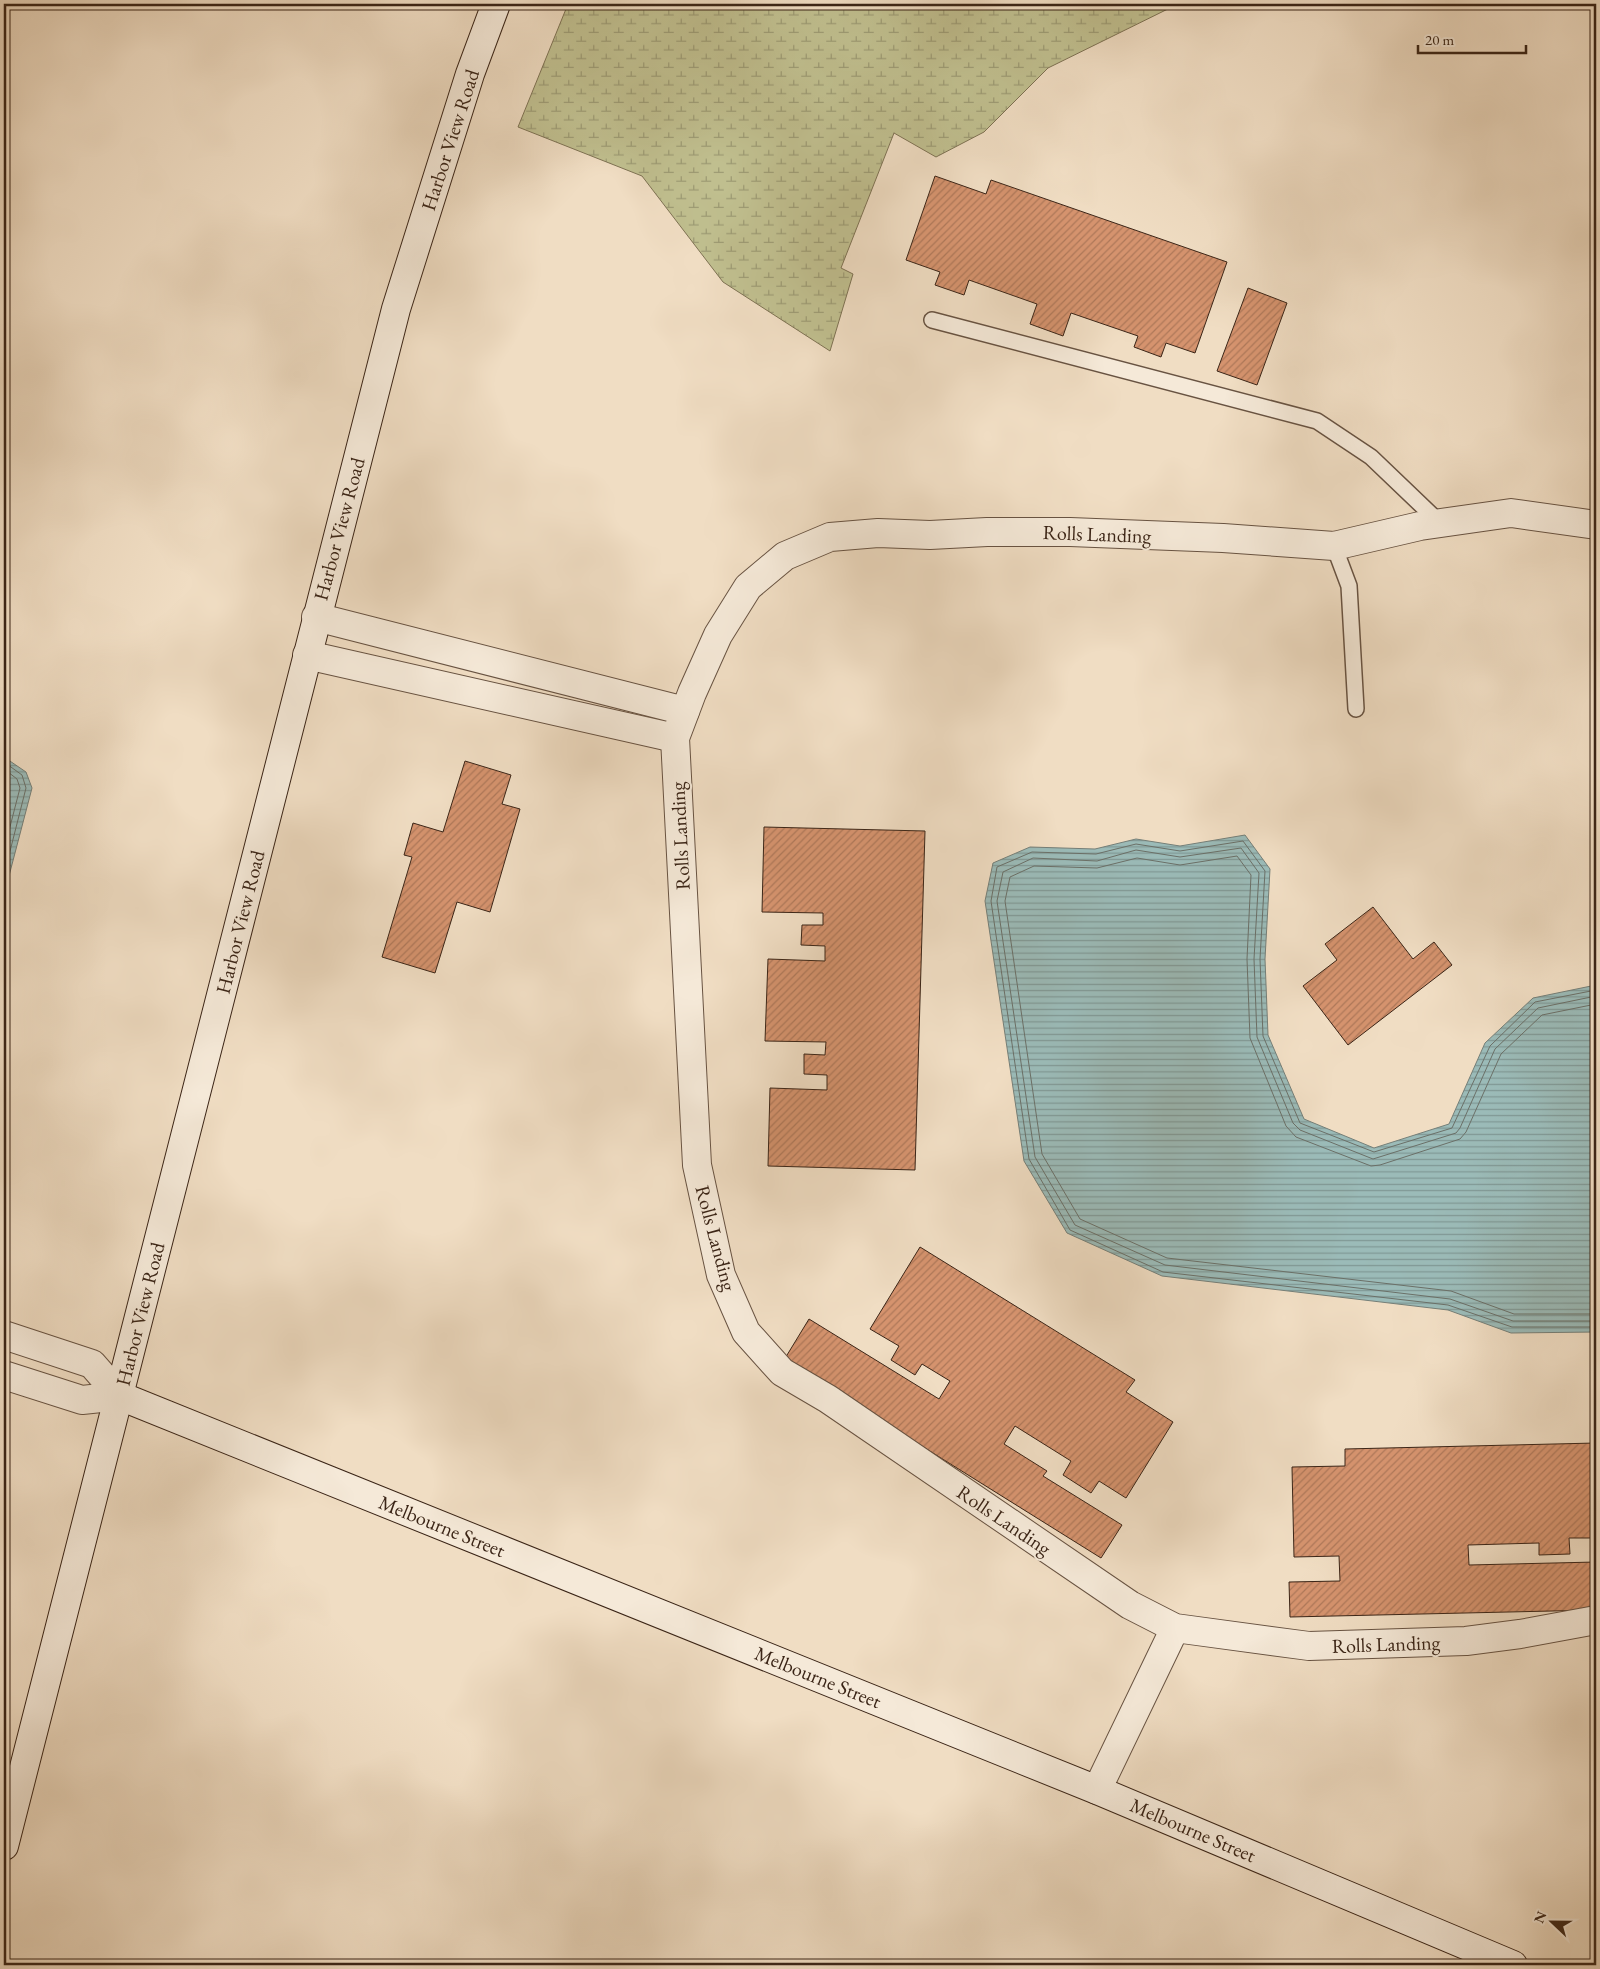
<svg xmlns="http://www.w3.org/2000/svg" width="1600" height="1969" viewBox="0 0 1600 1969" font-family="'EB Garamond',serif">
  <style>
    .wetland { fill: url(#wetland-marsh); stroke: #7e7253 }
    .water { fill: url(#water-rules); stroke: #757f78 }
    .lines { fill: none; stroke-linecap: round; stroke-linejoin: round }
    .shore { stroke: #6b7068; stroke-width: 1 }
    .building { fill: url(#building-hatch); stroke: #3b2517 }
    .lane-casing { stroke: #685342; stroke-width: 18 }
    .street-casing { stroke: #685342; stroke-width: 30 }
    .secondary-casing { stroke: #3b2517; stroke-width: 30 }
    .lane { stroke: #f5e9d8; stroke-width: 15 }
    .street { stroke: #f5e9d8; stroke-width: 28 }
    .secondary { stroke: #f5e9d8; stroke-width: 28 }
    .labels { text-anchor: middle; stroke-width: 4; stroke-linejoin: round; paint-order: stroke }
    .street-label { font-size: 20px; fill: #3b2517; stroke: #f5e9d8 }
  </style>
  <defs>
    <pattern id="wetland-marsh" width="20" height="14" patternUnits="userSpaceOnUse" patternTransform="scale(1.25)"><rect width="20" height="14" fill="#c0bf8f"/><path d="M1 5h8M5 5V1M11 12h8M15 12V8" fill="none" stroke="#9d9b74"/></pattern>
    <pattern id="water-rules" width="6" height="5" patternUnits="userSpaceOnUse" patternTransform="scale(1.25)"><rect width="6" height="5" fill="#9bbbb8"/><path d="M0 2.5h6" fill="none" stroke="#809895"/></pattern>
    <pattern id="building-hatch" width="6" height="6" patternUnits="userSpaceOnUse" patternTransform="scale(1.25)"><rect width="6" height="6" fill="#d5936e"/><path d="M-1 1l2-2M0 6l6-6M5 7l2-2" fill="none" stroke="#ae7859"/></pattern>
  </defs>
  <rect width="100%" height="100%" fill="#f0ddc3"/>
  <filter id="stains"><feTurbulence type="fractalNoise" baseFrequency=".004" numOctaves="4"/><feColorMatrix values="0 0 0 0 .2 0 0 0 0 .09 0 0 0 0 .02 0 0 0 .5 -.17"/></filter>
  <radialGradient id="worn" r=".72"><stop offset=".6" stop-color="#630" stop-opacity="0"/><stop offset="1" stop-color="#630" stop-opacity=".3"/></radialGradient>
  <polygon class="wetland" points="568,4 1178,4 1048,68 984,132 936,157 894,133 841,268 853,274 830,351 723,282 642,176 518,127"/>
  <g class="water">
    <polygon points="4,757 26,772 32,788 4,895"/>
    <polygon points="1245,835 1270,869 1265,959 1268,1035 1304,1119 1374,1148 1449,1124 1485,1043 1533,998 1596,985 1596,1332 1511,1333 1448,1310 1162,1276 1067,1233 1024,1161 985,901 993,863 1030,847 1095,849 1136,839 1180,846"/>
  </g>
  <g class="lines">
    <g class="shore">
      <polyline points="4,762 22,775 26,788 4,875"/>
      <polyline points="4,769 17,779 20,788 4,850"/>
      <polyline points="1596,990 1535,1002 1490,1046 1452,1128 1374,1152 1300,1123 1263,1036 1260,959 1265,871 1243,841 1180,851 1136,844 1096,854 1032,852 997,867 991,901 1029,1159 1070,1230 1163,1272 1448,1305 1512,1327 1596,1327"/>
      <polyline points="1596,996 1538,1008 1495,1049 1460,1128 1456,1133 1373,1159 1300,1130 1293,1123 1257,1037 1254,959 1259,873 1241,848 1180,857 1136,850 1097,861 1033,858 1003,872 997,901 1035,1157 1075,1225 1165,1265 1450,1299 1513,1321 1596,1321"/>
      <polyline points="1596,1004 1542,1015 1501,1054 1466,1132 1460,1139 1380,1165 1371,1166 1296,1137 1286,1126 1250,1038 1247,959 1251,875 1237,856 1180,865 1137,858 1097,868 1034,866 1010,877 1005,901 1042,1154 1080,1219 1167,1258 1451,1291 1514,1314 1596,1314"/>
    </g>
  </g>
  <g class="building">
    <polygon points="935,176 986,194 991,180 1227,262 1195,353 1166,343 1161,357 1134,347 1138,336 1071,313 1063,336 1030,324 1037,304 969,280 964,295 935,285 940,272 906,260"/>
    <polygon points="1248,288 1287,303 1257,385 1217,371"/>
    <polygon points="465,761 511,775 502,804 520,809 490,912 457,902 435,973 382,957 412,857 404,855 413,823 443,832"/>
    <polygon points="764,827 925,831 915,1170 768,1166 770,1088 827,1090 827,1075 804,1074 804,1054 825,1055 826,1042 765,1041 768,959 825,961 825,946 801,945 802,925 823,925 823,913 762,912"/>
    <polygon points="1373,907 1413,959 1434,942 1452,965 1348,1045 1303,986 1337,960 1325,944"/>
    <polygon points="920,1247 1135,1380 1126,1392 1173,1422 1126,1498 1099,1481 1091,1493 1063,1475 1071,1461 1015,1426 1004,1444 1047,1471 1043,1476 1122,1525 1101,1558 784,1360 809,1319 939,1399 950,1381 922,1364 915,1375 891,1360 899,1346 870,1329"/>
    <polygon points="1596,1443 1596,1538 1569,1538 1570,1554 1539,1555 1539,1543 1468,1545 1469,1565 1596,1562 1596,1610 1290,1617 1289,1582 1340,1581 1339,1556 1294,1557 1292,1467 1345,1466 1345,1449"/>
  </g>
  <g class="lines">
    <g class="lane-casing">
      <g id="lane">
        <polyline points="932,320 1317,421 1371,457 1440,523"/>
        <polyline points="1334,546 1349,586 1356,709"/>
      </g>
    </g>
    <g class="street-casing">
      <g id="street">
        <polyline points="1596,525 1511,513 1420,526 1334,546 1223,538 1070,532 987,532 930,535 878,533 830,537 785,556 748,587 718,635 692,693 675,738 697,1165 721,1275 746,1332 782,1372 828,1399 1130,1605 1175,1628 1309,1646 1466,1641 1520,1634 1596,1620"/>
        <polyline points="316,617 685,711"/>
        <polyline points="307,655 675,738"/>
        <polyline points="4,1335 92,1364 120,1396"/>
        <polyline points="4,1375 82,1400 120,1396"/>
        <polyline points="1097,1790 1175,1628"/>
      </g>
    </g>
    <g class="secondary-casing">
      <g id="secondary">
        <polyline points="120,1396 1097,1790 1513,1965"/>
        <polyline points="4,1846 396,309 470,74 496,4"/>
      </g>
    </g>
    <use href="#lane" class="lane"/>
    <use href="#street" class="street"/>
    <use href="#secondary" class="secondary"/>
  </g>
  <g class="labels">
    <g class="street-label">
      <text transform="translate(450 140) rotate(-72)" y="7">Harbor View Road</text>
      <text transform="translate(339 529) rotate(-75)" y="7">Harbor View Road</text>
      <text transform="translate(1097 534) rotate(2)" y="7">Rolls Landing</text>
      <text transform="translate(680 836) rotate(-93)" y="7">Rolls Landing</text>
      <text transform="translate(240 922) rotate(-76)" y="7">Harbor View Road</text>
      <text transform="translate(716 1238) rotate(75)" y="7">Rolls Landing</text>
      <text transform="translate(140 1314) rotate(-76)" y="7">Harbor View Road</text>
      <text transform="translate(1004 1520) rotate(34)" y="7">Rolls Landing</text>
      <text transform="translate(442 1526) rotate(22)" y="7">Melbourne Street</text>
      <text transform="translate(1386 1644) rotate(-2)" y="7">Rolls Landing</text>
      <text transform="translate(818 1677) rotate(22)" y="7">Melbourne Street</text>
      <text transform="translate(1193 1830) rotate(23)" y="7">Melbourne Street</text>
    </g>
  </g>
  <rect width="1600" height="1969" fill="none" stroke="#f0ddc3" stroke-width="20"/>
  <rect x="5" y="5" width="1590" height="1959" fill="none" stroke="#3b2517" stroke-width="2.5"/>
  <rect x="10" y="10" width="1580" height="1949" fill="none" stroke="#3b2517"/>
  <g transform="translate(1552 1922) rotate(292)" stroke="#f5e9d8" stroke-width="4" paint-order="stroke">
  <path d="M0-4L9 19L0 12L-9 19Z" fill="#3b2517"/>
  <text y="-8" font-size="14" font-weight="bold" text-anchor="middle" fill="#3b2517">N</text>
  </g>
  <path d="M1418 45v8h108v-8" fill="none" stroke="#3b2517" stroke-width="2.5"/>
  <text x="1425" y="45" font-size="15" fill="#3b2517" stroke="#f5e9d8" stroke-width="4" paint-order="stroke">20 m</text>
  <rect width="100%" height="100%" filter="url(#stains)"/>
  <rect width="100%" height="100%" fill="url(#worn)"/>
</svg>
